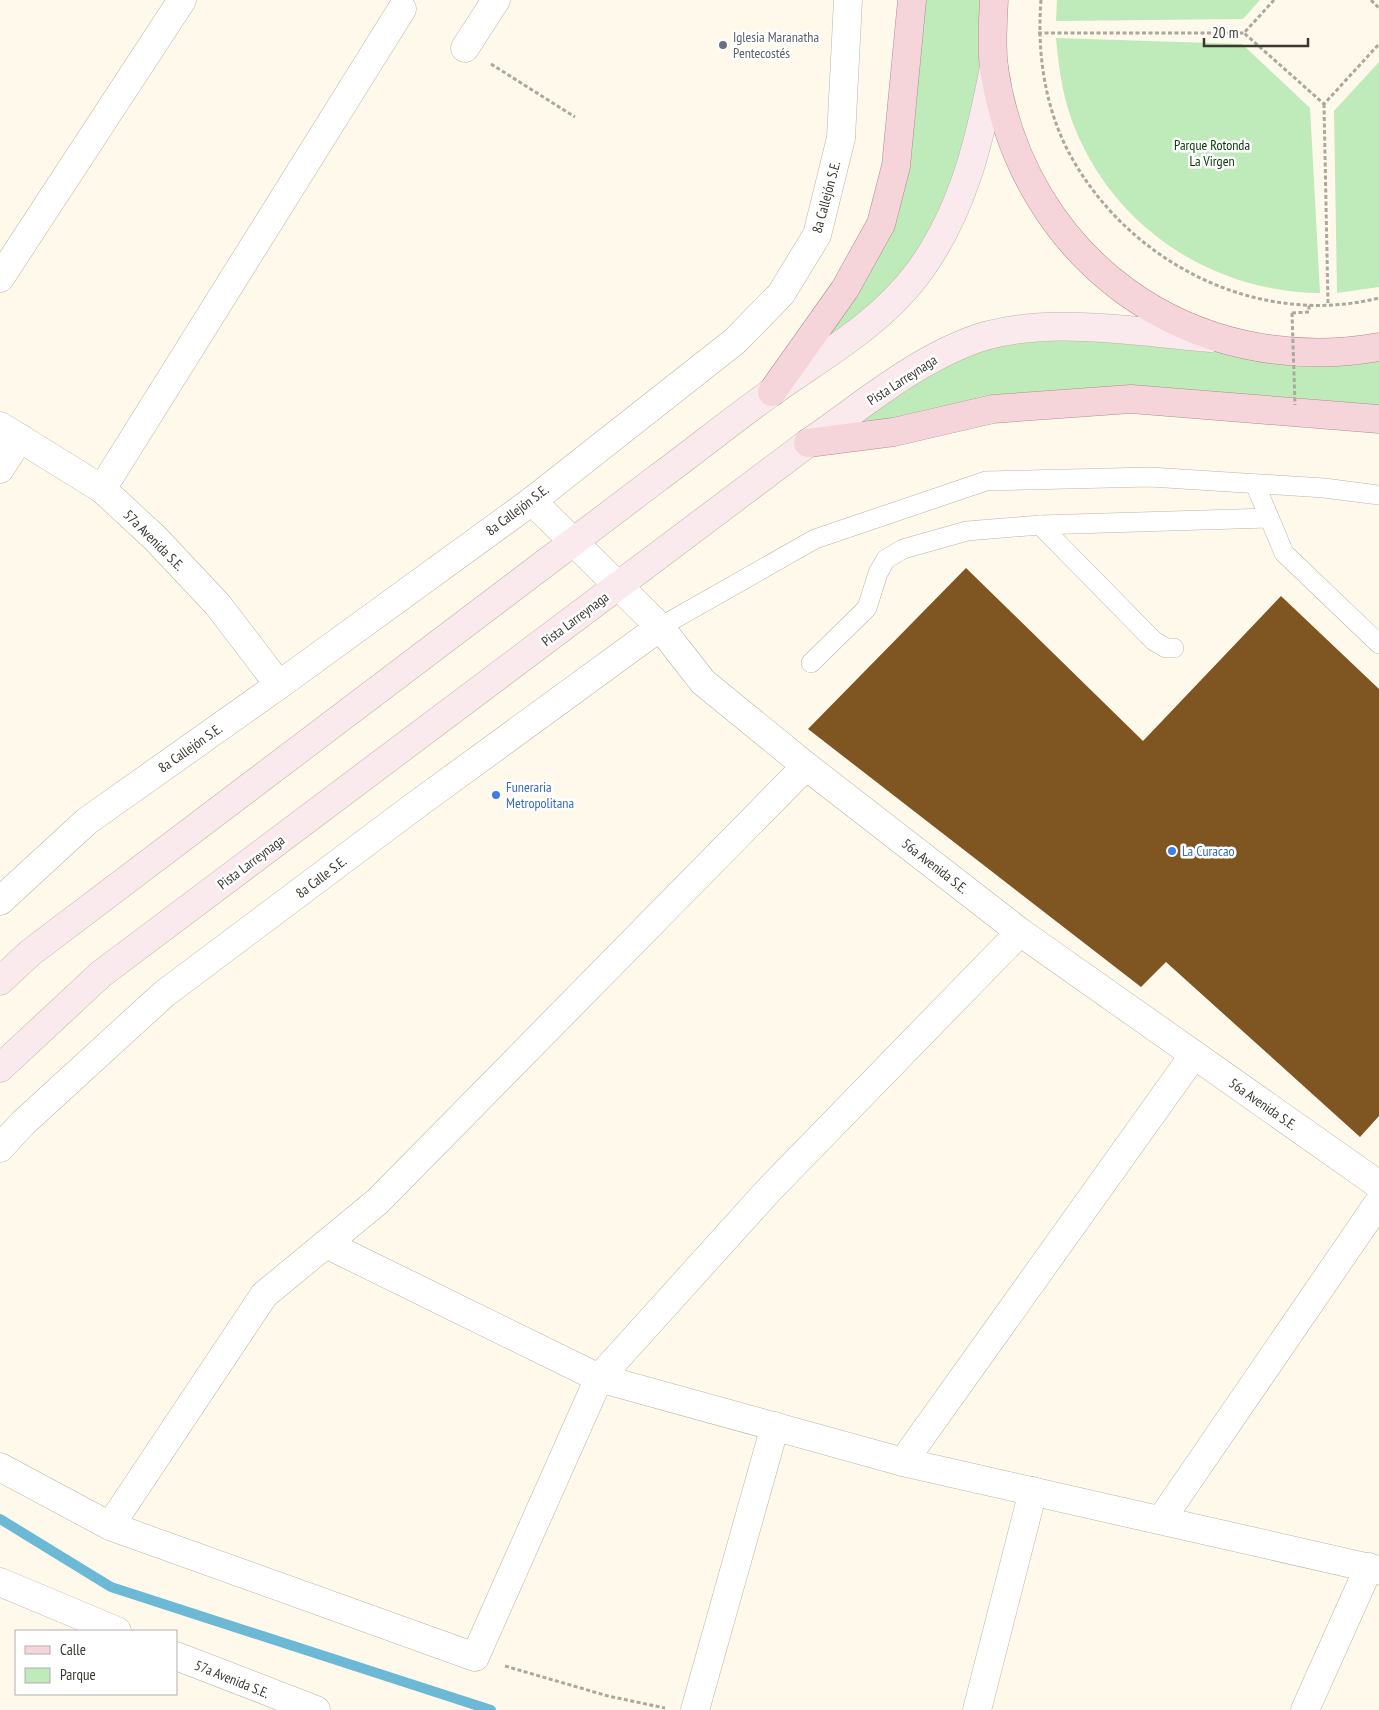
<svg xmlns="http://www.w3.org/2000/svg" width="1379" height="1710" viewBox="0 0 1379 1710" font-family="'PT Sans Narrow',sans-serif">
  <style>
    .green { fill: #beebb9 }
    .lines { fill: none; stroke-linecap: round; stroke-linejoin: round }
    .stream { stroke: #6cb9d6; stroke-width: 10 }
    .building { fill: #7f5522 }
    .service-casing { stroke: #bbb5a3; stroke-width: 20 }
    .minor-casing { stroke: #bbb5a3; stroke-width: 29 }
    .secondary-casing { stroke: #bbb5a3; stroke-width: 29 }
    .primary-casing { stroke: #b18c8f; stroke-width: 29 }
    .path { stroke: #aca89d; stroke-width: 3; stroke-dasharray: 4 2.5; stroke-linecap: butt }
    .service { stroke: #fff; stroke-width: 19 }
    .minor { stroke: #fff; stroke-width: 28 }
    .secondary { stroke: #faeaed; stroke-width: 28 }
    .primary { stroke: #f6d5da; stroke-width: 28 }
    .path-bridge { stroke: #aca89d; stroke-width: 3; stroke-dasharray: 4 2.5; stroke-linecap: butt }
    .worship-dot { fill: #6b7280; stroke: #fff; stroke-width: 2 }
    .shop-dot { fill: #3f7fe0; stroke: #fff; stroke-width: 2 }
    .labels { text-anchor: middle; stroke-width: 5; stroke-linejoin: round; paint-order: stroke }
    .worship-label { font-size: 14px; fill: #5b616d; stroke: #fff; text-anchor: start }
    .park-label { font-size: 14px; fill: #063704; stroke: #fff }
    .street-label { font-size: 14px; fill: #3b3831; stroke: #fff }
    .shop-label { font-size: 14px; fill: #366cbe; stroke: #fff; text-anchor: start }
  </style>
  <rect width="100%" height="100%" fill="#fef9eb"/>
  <g class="green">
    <polygon points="912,0 994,0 993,44 934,249 772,392 881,224"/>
    <polygon points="1057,0 1260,0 1243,19 1056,21"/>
    <path d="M1056,38L1242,44L1310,108L1320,293C1213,292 1117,229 1076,131C1063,101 1059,70 1056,38Z"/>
    <polygon points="1379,62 1379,287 1337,293 1334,111"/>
    <polygon points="997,334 1379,347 1379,419 1131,399 808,443"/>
  </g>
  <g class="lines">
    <polyline class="stream" points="0,1519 111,1587 491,1710"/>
  </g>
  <polygon class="building" points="966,568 1143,741 1281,596 1379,689 1379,1116 1360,1137 1166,962 1141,987 808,729"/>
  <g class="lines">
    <g class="service-casing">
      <g id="service">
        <polyline points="1255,484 1284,553 1379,644"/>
        <polyline points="1040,525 1154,641 1166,648 1174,648"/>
        <polyline points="660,627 815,539 986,481 1150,477 1324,488 1379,495"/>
        <polyline points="811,663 867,608 878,573 886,559 903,549 967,531 1040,525 1269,518"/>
      </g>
    </g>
    <g class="minor-casing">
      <g id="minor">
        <polyline points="465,48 496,0"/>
        <polyline points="0,278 182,0"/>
        <polyline points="0,426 102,489 155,538 218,605 279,685"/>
        <polyline points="0,469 20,438"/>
        <polyline points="102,489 402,9"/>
        <polyline points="532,501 660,627 703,682 806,766 1020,932 1379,1185"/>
        <polyline points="0,901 87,821 279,685 532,501 735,341 781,294 817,235 841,138 848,0"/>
        <polyline points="0,1148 23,1123 164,994 412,808 660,627"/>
        <polyline points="326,1244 599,1378 903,1462 1379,1570"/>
        <polyline points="903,1462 1193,1056"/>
        <polyline points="0,1467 110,1526 475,1657 599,1378 768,1191 1020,932"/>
        <polyline points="1161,1520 1379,1202"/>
        <polyline points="110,1526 264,1295 378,1201 806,766"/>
        <polyline points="0,1582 117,1631"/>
        <polyline points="176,1656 316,1710"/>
        <polyline points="695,1710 775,1426"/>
        <polyline points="977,1710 1033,1491"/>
        <polyline points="1305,1710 1369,1567"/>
      </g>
    </g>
    <g class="secondary-casing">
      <g id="secondary">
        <path d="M0,981L30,953C239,793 449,635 659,477C697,449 734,419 772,392C824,355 879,325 918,273C963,212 980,140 994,67"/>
        <path d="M0,1068L101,974L808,443C858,409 908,366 965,343C1038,313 1134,332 1210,338"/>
      </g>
    </g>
    <g class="primary-casing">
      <g id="primary">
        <path d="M994,0C993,22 991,46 994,68C1022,259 1189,380 1379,347"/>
        <polyline points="772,392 845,289 881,224 896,166 912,0"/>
        <polyline points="808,443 894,432 993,409 1131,399 1379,419"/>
      </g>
    </g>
    <g class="path">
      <path d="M1041,0C1037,50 1044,102 1066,147C1123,260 1255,329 1379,298"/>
      <polyline points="1274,0 1244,33 1324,104 1379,44"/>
      <polyline points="1371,0 1379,8"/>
      <polyline points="1038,33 1244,33"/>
      <polyline points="491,64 575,117"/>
      <polyline points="1324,104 1328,304"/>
      <polyline points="1292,313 1309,312 1309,305"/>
      <polyline points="505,1666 608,1696 665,1708"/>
    </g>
    <use href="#service" class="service"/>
    <use href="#minor" class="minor"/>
    <use href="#secondary" class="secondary"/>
    <use href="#primary" class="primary"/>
    <polyline class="path-bridge" points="1292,313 1295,405"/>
  </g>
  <circle class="worship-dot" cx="723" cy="45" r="5"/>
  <g class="shop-dot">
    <circle cx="496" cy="795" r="5"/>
    <circle cx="1172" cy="851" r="5"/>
  </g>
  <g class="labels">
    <g class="worship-label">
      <text x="733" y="42">Iglesia Maranatha<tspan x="733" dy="16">Pentecostés</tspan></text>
    </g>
    <g class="park-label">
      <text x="1212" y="150">Parque Rotonda<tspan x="1212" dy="16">La Virgen</tspan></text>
    </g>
    <g class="street-label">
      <text transform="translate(826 197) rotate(-75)" y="5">8a Callejón S.E.</text>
      <text transform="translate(902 380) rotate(-33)" y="5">Pista Larreynaga</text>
      <text transform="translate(517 510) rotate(-37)" y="5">8a Callejón S.E.</text>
      <text transform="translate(154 540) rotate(45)" y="5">57a Avenida S.E.</text>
      <text transform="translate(575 619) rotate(-37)" y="5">Pista Larreynaga</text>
      <text transform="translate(190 748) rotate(-35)" y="5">8a Callejón S.E.</text>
      <text transform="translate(251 862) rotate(-37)" y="5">Pista Larreynaga</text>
      <text transform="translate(935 866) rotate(38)" y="5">56a Avenida S.E.</text>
      <text transform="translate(321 877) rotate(-37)" y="5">8a Calle S.E.</text>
      <text transform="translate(1263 1104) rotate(35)" y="5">56a Avenida S.E.</text>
      <text transform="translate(232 1679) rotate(22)" y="5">57a Avenida S.E.</text>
    </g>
    <g class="shop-label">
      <text x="506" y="792">Funeraria<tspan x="506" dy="16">Metropolitana</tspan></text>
      <text x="1182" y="856">La Curacao</text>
    </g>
  </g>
  <rect x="15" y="1630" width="162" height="65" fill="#ffffff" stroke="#b1afad"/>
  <rect x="25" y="1646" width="25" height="8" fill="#f6d5da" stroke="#b1afad"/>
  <text x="60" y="1655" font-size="15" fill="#3b3831">Calle</text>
  <rect x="25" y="1668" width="25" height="15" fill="#beebb9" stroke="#b1afad"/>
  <text x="60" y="1680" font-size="15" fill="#3b3831">Parque</text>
  <path d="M1204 38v8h104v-8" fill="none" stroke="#3b3831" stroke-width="2.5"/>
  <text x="1212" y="38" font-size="15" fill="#3b3831" stroke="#ffffff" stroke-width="4" paint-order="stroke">20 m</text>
</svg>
